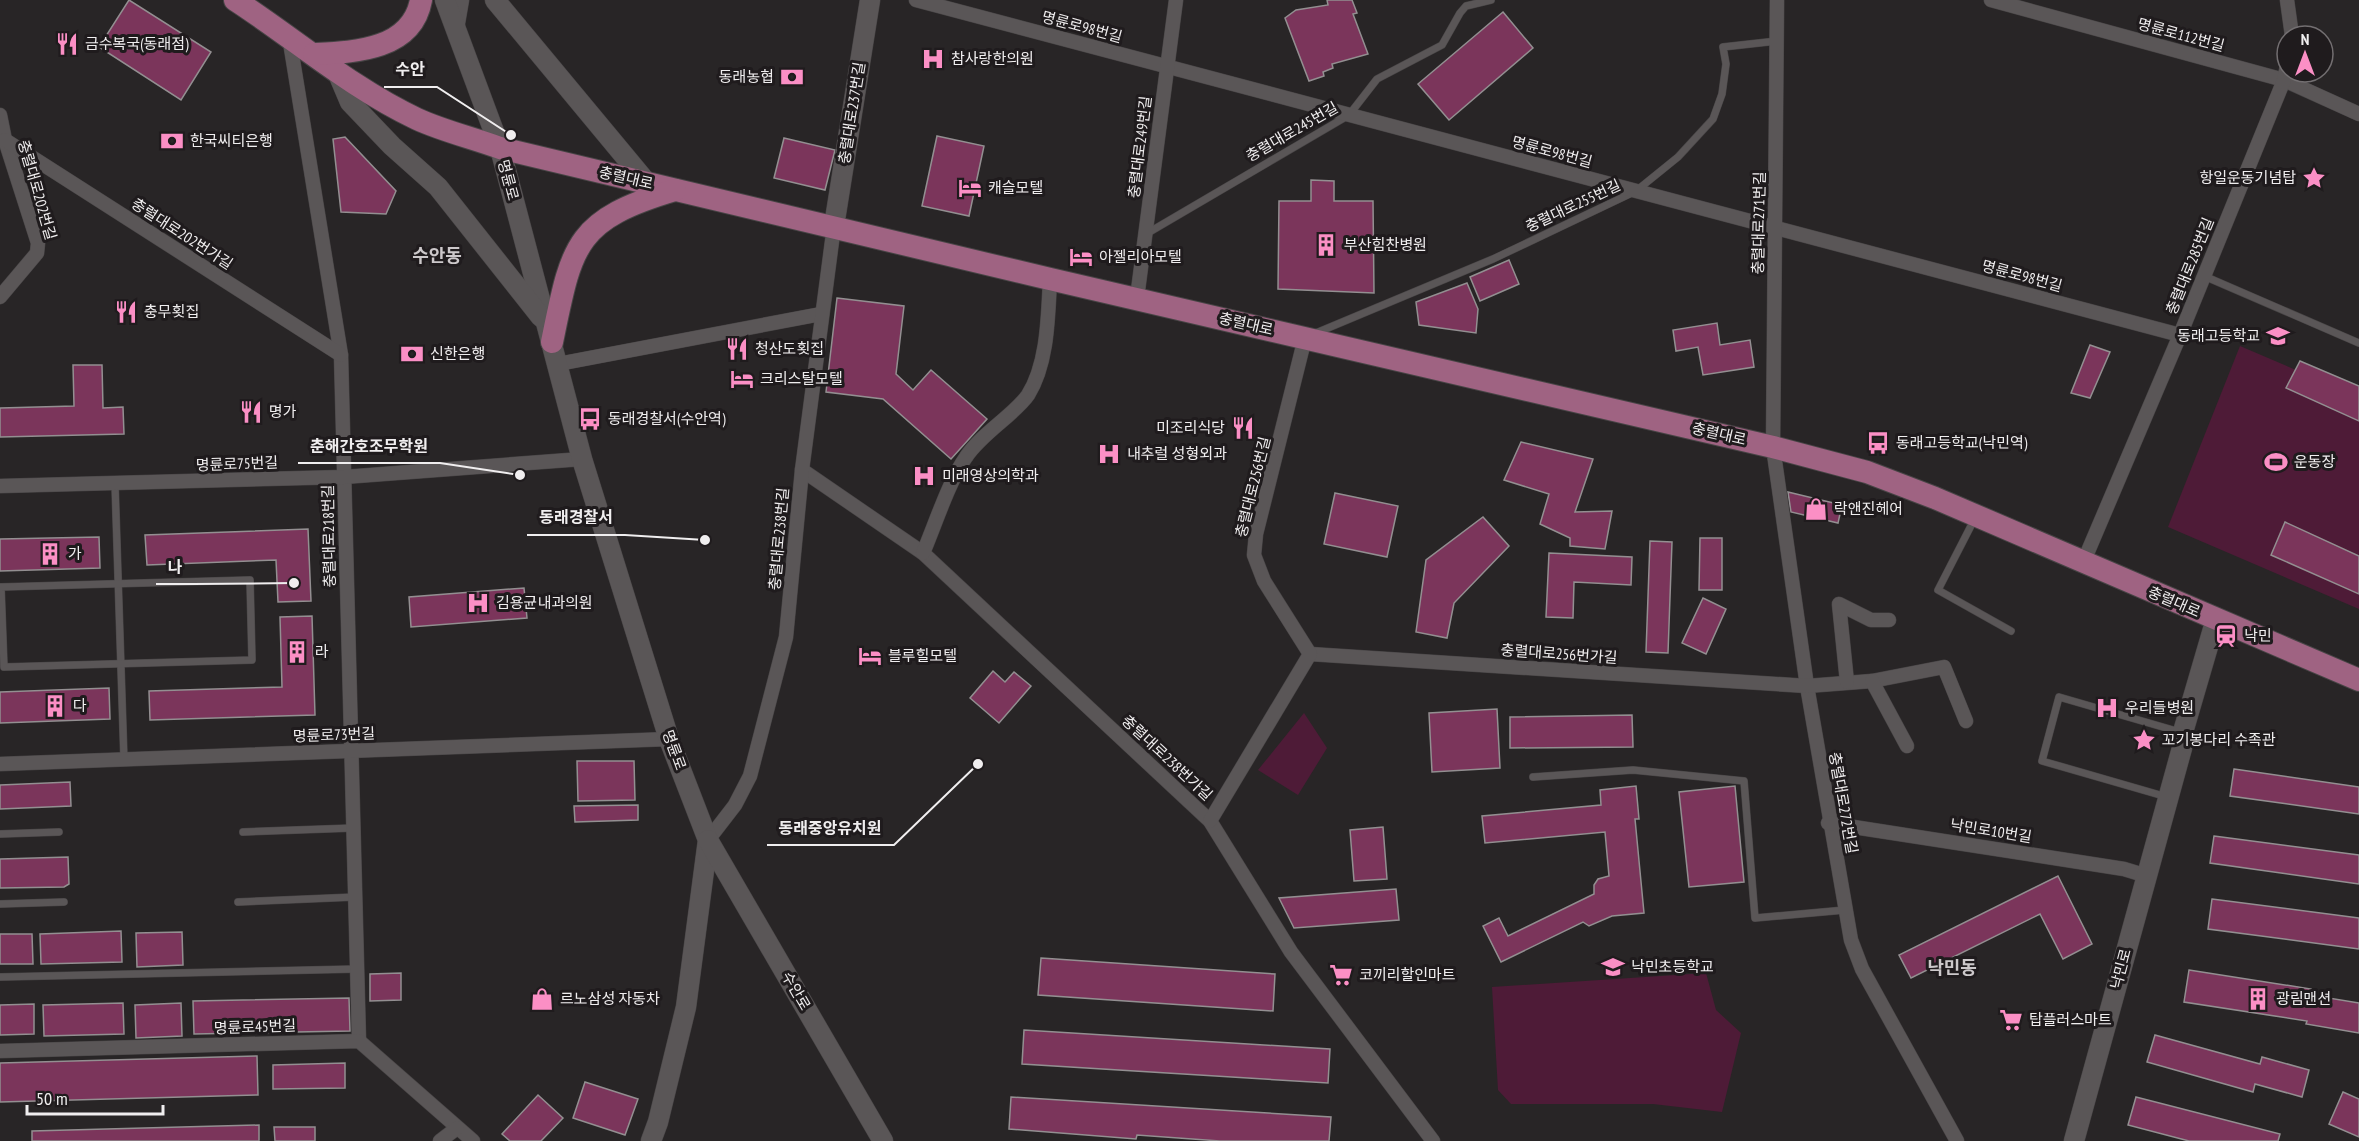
<svg xmlns="http://www.w3.org/2000/svg" width="2359" height="1141" viewBox="0 0 2359 1141" font-family="'PT Sans Narrow','Noto Sans KR',sans-serif">
  <style>
    .green { fill: #4e1b37 }
    .building { fill: #7b355b; stroke: #938f91; stroke-width: 1.5 }
    .lines { fill: none; stroke-linecap: round; stroke-linejoin: round }
    .lane-casing { stroke: #474445; stroke-width: 8 }
    .street-casing { stroke: #474445; stroke-width: 15 }
    .secondary-casing { stroke: #474445; stroke-width: 21 }
    .primary-casing { stroke: #474445; stroke-width: 24 }
    .lane { stroke: #5a5657; stroke-width: 7 }
    .street { stroke: #5a5657; stroke-width: 14 }
    .secondary { stroke: #5a5657; stroke-width: 20 }
    .primary { stroke: #9f6382; stroke-width: 22 }
    .labels { text-anchor: middle; stroke-width: 6; stroke-linejoin: round; paint-order: stroke }
    .street-label { font-size: 15px; fill: #f0eeef; stroke: #1f1b1d }
    .poi-label { font-size: 15px; fill: #f0eeef; stroke: #1f1b1d; text-anchor: start }
    .quarter-label { font-size: 18px; font-weight: bold; fill: #ccc8ca; stroke: #1f1b1d }
    .leader { fill: none; stroke: #f0eeef; stroke-width: 2 }
    .callout-dot { fill: #f0eeef; stroke: #1f1b1d; stroke-width: 2 }
    .callout-label { font-size: 16px; text-anchor: middle; font-weight: bold; fill: #f0eeef; stroke: #1f1b1d; stroke-width: 6; stroke-linejoin: round; paint-order: stroke }
  </style>
  <rect width="100%" height="100%" fill="#282526"/>
  <g class="green">
    <polygon points="2240,346 2359,397 2359,609 2168,527"/>
    <polygon points="1304,713 1327,748 1298,795 1258,770"/>
    <polygon points="1706,973 1716,1010 1741,1033 1722,1112 1653,1104 1511,1104 1498,1090 1492,987"/>
  </g>
  <g class="building">
    <polygon points="129,0 211,52 181,100 99,47"/>
    <polygon points="1327,0 1352,0 1357,13 1353,14 1368,54 1332,64 1333,68 1323,72 1324,76 1309,81 1285,18 1296,10 1328,5"/>
    <polygon points="1503,12 1533,48 1449,120 1418,84"/>
    <polygon points="937,136 984,146 969,216 922,206"/>
    <polygon points="345,137 396,191 386,214 341,212 333,139"/>
    <polygon points="784,138 835,150 825,190 774,178"/>
    <polygon points="1311,180 1334,181 1334,201 1373,201 1374,293 1278,289 1279,201 1311,201"/>
    <polygon points="1509,260 1519,284 1480,301 1470,277"/>
    <polygon points="1467,283 1478,309 1476,333 1419,325 1416,302"/>
    <polygon points="837,298 904,306 896,374 913,390 931,370 987,419 951,459 883,399 826,392"/>
    <polygon points="1717,323 1720,345 1750,340 1754,367 1703,375 1698,347 1676,351 1673,330"/>
    <polygon points="2090,345 2110,352 2090,398 2071,393"/>
    <polygon points="2300,361 2359,386 2359,421 2286,388"/>
    <polygon points="73,365 102,365 103,408 123,407 124,434 0,437 0,408 74,406"/>
    <polygon points="1521,442 1593,459 1575,512 1612,511 1605,549 1570,546 1570,538 1540,524 1549,494 1504,480"/>
    <polygon points="1788,492 1842,505 1838,523 1791,512"/>
    <polygon points="1335,493 1398,506 1387,557 1324,544"/>
    <polygon points="1483,517 1509,546 1454,603 1447,638 1416,632 1426,560"/>
    <polygon points="2285,522 2359,556 2359,594 2271,555"/>
    <polygon points="308,529 311,601 278,602 276,560 147,565 145,535"/>
    <polygon points="99,537 100,568 0,571 0,539"/>
    <polygon points="1700,538 1722,538 1722,590 1699,590"/>
    <polygon points="1650,541 1672,542 1668,653 1646,652"/>
    <polygon points="1549,553 1632,557 1631,585 1574,582 1573,618 1546,617"/>
    <polygon points="524,588 527,618 411,627 409,597"/>
    <polygon points="1703,598 1726,609 1706,654 1682,643"/>
    <polygon points="312,616 315,715 150,720 149,691 282,687 280,617"/>
    <polygon points="993,671 1005,682 1014,672 1031,686 999,723 970,698"/>
    <polygon points="109,688 110,719 0,723 0,692"/>
    <polygon points="1497,709 1500,768 1432,772 1429,713"/>
    <polygon points="1632,715 1633,747 1510,748 1510,717"/>
    <polygon points="577,761 634,761 635,800 578,801"/>
    <polygon points="2234,769 2359,787 2359,814 2230,796"/>
    <polygon points="70,782 71,806 0,809 0,785"/>
    <polygon points="1636,786 1639,819 1635,819 1644,913 1612,916 1589,926 1583,922 1501,962 1483,926 1499,918 1508,936 1594,894 1594,885 1598,879 1609,876 1605,832 1485,843 1482,816 1601,805 1600,790"/>
    <polygon points="1735,786 1744,882 1689,887 1679,792"/>
    <polygon points="638,805 638,820 575,822 574,806"/>
    <polygon points="1383,827 1387,879 1354,881 1350,830"/>
    <polygon points="2214,836 2359,855 2359,884 2210,863"/>
    <polygon points="68,857 69,884 64,887 0,888 0,859"/>
    <polygon points="2058,876 2092,944 2063,959 2040,914 1911,978 1899,955"/>
    <polygon points="1396,889 1399,920 1294,928 1279,898"/>
    <polygon points="2212,899 2359,918 2359,949 2208,929"/>
    <polygon points="121,931 122,962 41,964 40,934"/>
    <polygon points="182,932 183,965 137,967 136,933"/>
    <polygon points="0,934 32,934 33,964 0,964"/>
    <polygon points="1041,958 1275,974 1273,1011 1038,995"/>
    <polygon points="2189,970 2311,989 2310,995 2359,1003 2359,1033 2306,1024 2307,1021 2184,1002"/>
    <polygon points="401,973 401,1000 370,1001 370,974"/>
    <polygon points="349,998 350,1031 194,1034 193,1001"/>
    <polygon points="123,1003 124,1034 44,1036 43,1005"/>
    <polygon points="181,1003 182,1036 136,1038 135,1005"/>
    <polygon points="34,1004 34,1034 0,1035 0,1005"/>
    <polygon points="1024,1030 1330,1049 1328,1083 1022,1064"/>
    <polygon points="2155,1035 2260,1064 2262,1057 2309,1070 2302,1097 2255,1084 2253,1092 2147,1062"/>
    <polygon points="257,1056 258,1095 0,1102 0,1063"/>
    <polygon points="345,1063 345,1088 273,1089 273,1065"/>
    <polygon points="585,1082 638,1099 625,1135 573,1118"/>
    <polygon points="2343,1092 2359,1099 2359,1137 2329,1124"/>
    <polygon points="538,1095 563,1118 541,1141 510,1141 502,1134"/>
    <polygon points="1011,1097 1331,1117 1329,1141 1220,1141 1137,1135 1136,1139 1009,1129"/>
    <polygon points="2136,1097 2280,1134 2278,1141 2189,1141 2128,1125"/>
    <polygon points="259,1125 259,1141 32,1141 32,1131"/>
    <polygon points="274,1127 315,1127 315,1141 275,1141"/>
  </g>
  <g class="lines">
    <g class="lane-casing">
      <g id="lane">
        <polyline points="1146,234 1349,115 1377,79 1442,45 1460,13 1466,6 1491,0"/>
        <polyline points="2204,276 2359,343"/>
        <polyline points="1316,333 1493,259 1636,191 1678,157 1713,119 1722,94 1726,64 1723,47 1777,41"/>
        <polyline points="115,484 124,760"/>
        <polyline points="1975,518 1938,590 2011,631"/>
        <polygon points="250,580 252,660 4,667 1,587"/>
        <polyline points="1533,777 1633,770 1744,781 1755,918 1845,910"/>
        <polyline points="2167,797 2042,761 2059,697 2180,732"/>
        <polyline points="243,832 353,828"/>
        <polyline points="0,834 59,832"/>
        <polyline points="238,902 355,897"/>
        <polyline points="0,904 64,902"/>
        <polyline points="0,977 357,969"/>
      </g>
    </g>
    <g class="street-casing">
      <g id="street">
        <polyline points="916,0 2180,335"/>
        <polyline points="1777,0 1773,447 1807,686 1851,940 1862,969 1957,1141"/>
        <polyline points="1991,0 2284,80 2359,114"/>
        <polyline points="2287,0 2292,36"/>
        <polyline points="457,29 462,0"/>
        <polyline points="289,36 341,355 359,1041"/>
        <polyline points="0,115 5,140 38,243 37,253 0,297"/>
        <polyline points="5,140 341,355"/>
        <polyline points="1137,298 1176,0"/>
        <polyline points="558,364 821,314"/>
        <polyline points="802,470 923,553 1210,821 1291,952 1433,1141"/>
        <polyline points="0,486 344,477 582,459"/>
        <path d="M923,553C935,525 949,481 966,457C982,433 1014,415 1028,395C1048,363 1048,316 1050,279"/>
        <polyline points="2083,563 2180,335 2284,80 2287,66"/>
        <polyline points="1310,654 1807,686 1872,681 1944,667 1966,721"/>
        <polyline points="1872,681 1907,746"/>
        <polyline points="1847,682 1839,604 1871,620 1889,620"/>
        <polyline points="0,764 669,739"/>
        <polyline points="1210,821 1310,654 1264,581 1254,555 1256,534 1305,338"/>
        <polyline points="1828,823 2124,869 2147,876"/>
        <polyline points="708,840 735,805 750,776 786,637 802,470 834,226"/>
        <polyline points="0,1051 359,1041 473,1141"/>
        <polyline points="440,1141 457,1128"/>
      </g>
    </g>
    <g class="secondary-casing">
      <g id="secondary">
        <polyline points="445,0 500,148 582,459 669,739 708,840 686,1007 658,1122 651,1141"/>
        <polyline points="495,0 647,183"/>
        <polyline points="336,69 350,102 392,146 438,187 541,317"/>
        <polyline points="834,226 870,0"/>
        <polyline points="708,840 883,1141"/>
        <polyline points="2074,1141 2182,748 2183,732 2216,619"/>
      </g>
    </g>
    <g class="primary-casing">
      <g id="primary">
        <path d="M235,0C295,39 351,88 417,119C443,131 473,138 500,148L1050,279L1773,447L1867,472L1935,498L2359,680"/>
        <path d="M314,54C355,52 412,50 421,0"/>
        <path d="M552,342C572,245 574,220 675,190"/>
      </g>
    </g>
    <use href="#lane" class="lane"/>
    <use href="#street" class="street"/>
    <use href="#secondary" class="secondary"/>
    <use href="#primary" class="primary"/>
  </g>
  <defs>
    <g id="restaurant-bare" transform="scale(1.8)"><path d="M-5-6h1v4h1v-4h1v4h1v-4h1v5L-1.5 .5V6h-2V.5L-5-1ZM5-6V6H3V1.5H1.5Q1.5-4 5-6Z" fill="#fb8fc5" stroke="#1f1b1d" stroke-width="2.5" paint-order="stroke"/></g>
    <g id="hospital-bare" transform="scale(1.8)"><path d="M-5-5h3v3.5h4V-5h3V5h-3V1.5h-4V5h-3Z" fill="#fb8fc5" stroke="#1f1b1d" stroke-width="2.5" paint-order="stroke"/></g>
    <g id="bank-bare" transform="scale(1.8)"><path d="M-6-4H6V4H-6ZM0-2.3a2.3 2.3 0 1 0 0 4.6a2.3 2.3 0 1 0 0-4.6Z" fill="#fb8fc5" stroke="#1f1b1d" stroke-width="2.5" paint-order="stroke"/></g>
    <g id="sight-bare" transform="scale(1.8)"><path d="M0-6L1.8-2.2L6-1.7L2.9 1.2L3.7 5.4L0 3.3L-3.7 5.4L-2.9 1.2L-6-1.7L-1.8-2.2Z" fill="#fb8fc5" stroke="#1f1b1d" stroke-width="2.5" paint-order="stroke"/></g>
    <g id="hotel-bare" transform="scale(1.8)"><path d="M-6-4.5h1.5V1H6V5H4.5V3h-9V5H-6ZM-4 0a1.8 1.8 0 1 1 3.6 0ZM.5 0V-2.5h3Q6-2.5 6 0Z" fill="#fb8fc5" stroke="#1f1b1d" stroke-width="2.5" paint-order="stroke"/></g>
    <g id="building-bare" transform="scale(1.8)"><path d="M-4-6H4V6H1V3H-1V6H-4ZM-2.5-4.3h1.7v1.8h-1.7ZM.8-4.3h1.7v1.8H.8ZM-2.5-1h1.7V.8h-1.7ZM.8-1h1.7V.8H.8Z" fill="#fb8fc5" stroke="#1f1b1d" stroke-width="2.5" paint-order="stroke"/></g>
    <g id="school-bare" transform="scale(1.8)"><path d="M0-5L7-2L0 1L-7-2ZM-4 1L0 2.5L4 1V4Q0 6-4 4Z" fill="#fb8fc5" stroke="#1f1b1d" stroke-width="2.5" paint-order="stroke"/></g>
    <g id="bus-bare" transform="scale(1.8)"><path d="M-5-6H5V4H4V6H2V4H-2V6H-4V4H-5ZM-3.5-4V0h7V-4ZM-3.5 1.2v1.5H-2V1.2ZM2 1.2v1.5H3.5V1.2Z" fill="#fb8fc5" stroke="#1f1b1d" stroke-width="2.5" paint-order="stroke"/></g>
    <g id="stadium-bare" transform="scale(1.8)"><path d="M0-5a6.5 5 0 1 0 0 10a6.5 5 0 1 0 0-10ZM-3.5-1.8h7v3.6h-7Z" fill="#fb8fc5" stroke="#1f1b1d" stroke-width="2.5" paint-order="stroke"/></g>
    <g id="shop-bare" transform="scale(1.8)"><path d="M-5-2.5h2.3a2.7 3.5 0 0 1 5.4 0H5L5.5 6h-11ZM-1.5-2.5h3a1.5 2.3 0 0 0-3 0Z" fill="#fb8fc5" stroke="#1f1b1d" stroke-width="2.5" paint-order="stroke"/></g>
    <g id="station-bare" transform="scale(1.8)"><path d="M-3-6H3Q5-6 5-4V2Q5 4 3 4L4.5 6H3L1.5 4h-3L-3 6H-4.5L-3 4Q-5 4-5 2V-4Q-5-6-3-6ZM-3.5-4v3h7v-3ZM-3.5 1v1.5H-2V1ZM2 1v1.5H3.5V1Z" fill="#fb8fc5" stroke="#1f1b1d" stroke-width="2.5" paint-order="stroke"/></g>
    <g id="supermarket-bare" transform="scale(1.8)"><path d="M-6-5.5h2.5l.6 2H6L4.5 2H-2.5L-4.4-4H-6ZM-1.5 3.2a1.3 1.3 0 1 0 .1 0ZM3 3.2a1.3 1.3 0 1 0 .1 0Z" fill="#fb8fc5" stroke="#1f1b1d" stroke-width="2.5" paint-order="stroke"/></g>
  </defs>
  <g fill-rule="evenodd">
    <use href="#restaurant-bare" x="67" y="44"/>
    <use href="#hospital-bare" x="933" y="59"/>
    <use href="#bank-bare" x="792" y="77"/>
    <use href="#bank-bare" x="172" y="141"/>
    <use href="#sight-bare" x="2314" y="178"/>
    <use href="#hotel-bare" x="970" y="188"/>
    <use href="#building-bare" x="1326" y="245"/>
    <use href="#hotel-bare" x="1081" y="257"/>
    <use href="#restaurant-bare" x="126" y="312"/>
    <use href="#school-bare" x="2278" y="336"/>
    <use href="#restaurant-bare" x="737" y="349"/>
    <use href="#bank-bare" x="412" y="354"/>
    <use href="#hotel-bare" x="742" y="379"/>
    <use href="#restaurant-bare" x="251" y="412"/>
    <use href="#bus-bare" x="590" y="419"/>
    <use href="#restaurant-bare" x="1243" y="428"/>
    <use href="#bus-bare" x="1878" y="443"/>
    <use href="#hospital-bare" x="1109" y="454"/>
    <use href="#stadium-bare" x="2276" y="462"/>
    <use href="#hospital-bare" x="924" y="476"/>
    <use href="#shop-bare" x="1816" y="509"/>
    <use href="#building-bare" x="50" y="554"/>
    <use href="#hospital-bare" x="478" y="603"/>
    <use href="#station-bare" x="2226" y="636"/>
    <use href="#building-bare" x="297" y="652"/>
    <use href="#hotel-bare" x="870" y="656"/>
    <use href="#building-bare" x="55" y="706"/>
    <use href="#hospital-bare" x="2107" y="708"/>
    <use href="#sight-bare" x="2144" y="740"/>
    <use href="#school-bare" x="1613" y="967"/>
    <use href="#supermarket-bare" x="1341" y="975"/>
    <use href="#shop-bare" x="542" y="999"/>
    <use href="#building-bare" x="2258" y="999"/>
    <use href="#supermarket-bare" x="2011" y="1020"/>
  </g>
  <g class="labels">
    <g class="street-label">
      <text transform="translate(1082 27) rotate(15)" y="5">명륜로98번길</text>
      <text transform="translate(2181 35) rotate(15)" y="5">명륜로112번길</text>
      <text transform="translate(852 113) rotate(-81)" y="5">충렬대로237번길</text>
      <text transform="translate(1292 132) rotate(-30)" y="5">충렬대로245번길</text>
      <text transform="translate(1140 147) rotate(-83)" y="5">충렬대로249번길</text>
      <text transform="translate(1552 152) rotate(15)" y="5">명륜로98번길</text>
      <text transform="translate(626 178) rotate(13)" y="5">충렬대로</text>
      <text transform="translate(508 180) rotate(75)" y="5">명륜로</text>
      <text transform="translate(37 190) rotate(74)" y="5">충렬대로202번길</text>
      <text transform="translate(1573 206) rotate(-25)" y="5">충렬대로255번길</text>
      <text transform="translate(1759 223) rotate(-89)" y="5">충렬대로271번길</text>
      <text transform="translate(182 234) rotate(33)" y="5">충렬대로202번가길</text>
      <text transform="translate(2190 266) rotate(-68)" y="5">충렬대로285번길</text>
      <text transform="translate(2022 276) rotate(15)" y="5">명륜로98번길</text>
      <text transform="translate(1246 324) rotate(13)" y="5">충렬대로</text>
      <text transform="translate(1719 434) rotate(13)" y="5">충렬대로</text>
      <text transform="translate(237 464) rotate(-2)" y="5">명륜로75번길</text>
      <text transform="translate(1253 487) rotate(-76)" y="5">충렬대로256번길</text>
      <text transform="translate(329 536) rotate(-91)" y="5">충렬대로218번길</text>
      <text transform="translate(779 539) rotate(-85)" y="5">충렬대로238번길</text>
      <text transform="translate(2174 602) rotate(23)" y="5">충렬대로</text>
      <text transform="translate(1559 654) rotate(4)" y="5">충렬대로256번가길</text>
      <text transform="translate(334 735) rotate(-2)" y="5">명륜로73번길</text>
      <text transform="translate(674 750) rotate(70)" y="5">명륜로</text>
      <text transform="translate(1167 758) rotate(43)" y="5">충렬대로238번가길</text>
      <text transform="translate(1843 803) rotate(80)" y="5">충렬대로272번길</text>
      <text transform="translate(1991 831) rotate(9)" y="5">낙민로10번길</text>
      <text transform="translate(2121 969) rotate(-75)" y="5">낙민로</text>
      <text transform="translate(796 991) rotate(60)" y="5">수안로</text>
      <text transform="translate(255 1027) rotate(-2)" y="5">명륜로45번길</text>
    </g>
    <g class="poi-label">
      <text x="85" y="49">금수복국(동래점)</text>
      <text x="951" y="64">참사랑한의원</text>
      <text x="774" y="82" text-anchor="end">동래농협</text>
      <text x="190" y="146">한국씨티은행</text>
      <text x="2296" y="183" text-anchor="end">항일운동기념탑</text>
      <text x="988" y="193">캐슬모텔</text>
      <text x="1344" y="250">부산힘찬병원</text>
      <text x="1099" y="262">아젤리아모텔</text>
      <text x="144" y="317">충무횟집</text>
      <text x="2260" y="341" text-anchor="end">동래고등학교</text>
      <text x="755" y="354">청산도횟집</text>
      <text x="430" y="359">신한은행</text>
      <text x="760" y="384">크리스탈모텔</text>
      <text x="269" y="417">명가</text>
      <text x="608" y="424">동래경찰서(수안역)</text>
      <text x="1225" y="433" text-anchor="end">미조리식당</text>
      <text x="1896" y="448">동래고등학교(낙민역)</text>
      <text x="1127" y="459">내추럴 성형외과</text>
      <text x="2294" y="467">운동장</text>
      <text x="942" y="481">미래영상의학과</text>
      <text x="1834" y="514">락앤진헤어</text>
      <text x="68" y="559">가</text>
      <text x="496" y="608">김용균내과의원</text>
      <text x="2244" y="641">낙민</text>
      <text x="315" y="657">라</text>
      <text x="888" y="661">블루힐모텔</text>
      <text x="73" y="711">다</text>
      <text x="2125" y="713">우리들병원</text>
      <text x="2162" y="745">꼬기봉다리 수족관</text>
      <text x="1631" y="972">낙민초등학교</text>
      <text x="1359" y="980">코끼리할인마트</text>
      <text x="560" y="1004">르노삼성 자동차</text>
      <text x="2276" y="1004">광림맨션</text>
      <text x="2029" y="1025">탑플러스마트</text>
    </g>
    <g class="quarter-label">
      <text x="437" y="262">수안동</text>
      <text x="1952" y="974">낙민동</text>
    </g>
  </g>
  <path class="leader" d="M511 135L437 87H384M520 475L440 463H298M705 540L625 535H527M294 583L194 584H156M978 764L894 845H767"/>
  <g class="callout-dot">
    <circle cx="511" cy="135" r="6"/>
    <circle cx="520" cy="475" r="6"/>
    <circle cx="705" cy="540" r="6"/>
    <circle cx="294" cy="583" r="6"/>
    <circle cx="978" cy="764" r="6"/>
  </g>
  <g class="callout-label">
    <text x="410" y="75">수안</text>
    <text x="369" y="452">춘해간호조무학원</text>
    <text x="576" y="523">동래경찰서</text>
    <text x="175" y="573">나</text>
    <text x="830" y="834">동래중앙유치원</text>
  </g>
  <g transform="translate(2305 54)"><circle r="28" fill="#1f1b1d" stroke="#736f71" stroke-width="1.5"/>
  <path d="M0-4.5L10 22L0 15L-10 22Z" fill="#fb8fc5"/>
  <text y="-9" font-size="16" font-weight="bold" text-anchor="middle" fill="#f0eeef">N</text>
  </g>
  <path d="M27 1105v9h136v-9" fill="none" stroke="#f0eeef" stroke-width="3"/>
  <text x="36" y="1105" font-size="18" fill="#f0eeef" stroke="#1f1b1d" stroke-width="4.5" paint-order="stroke">50 m</text>
</svg>
